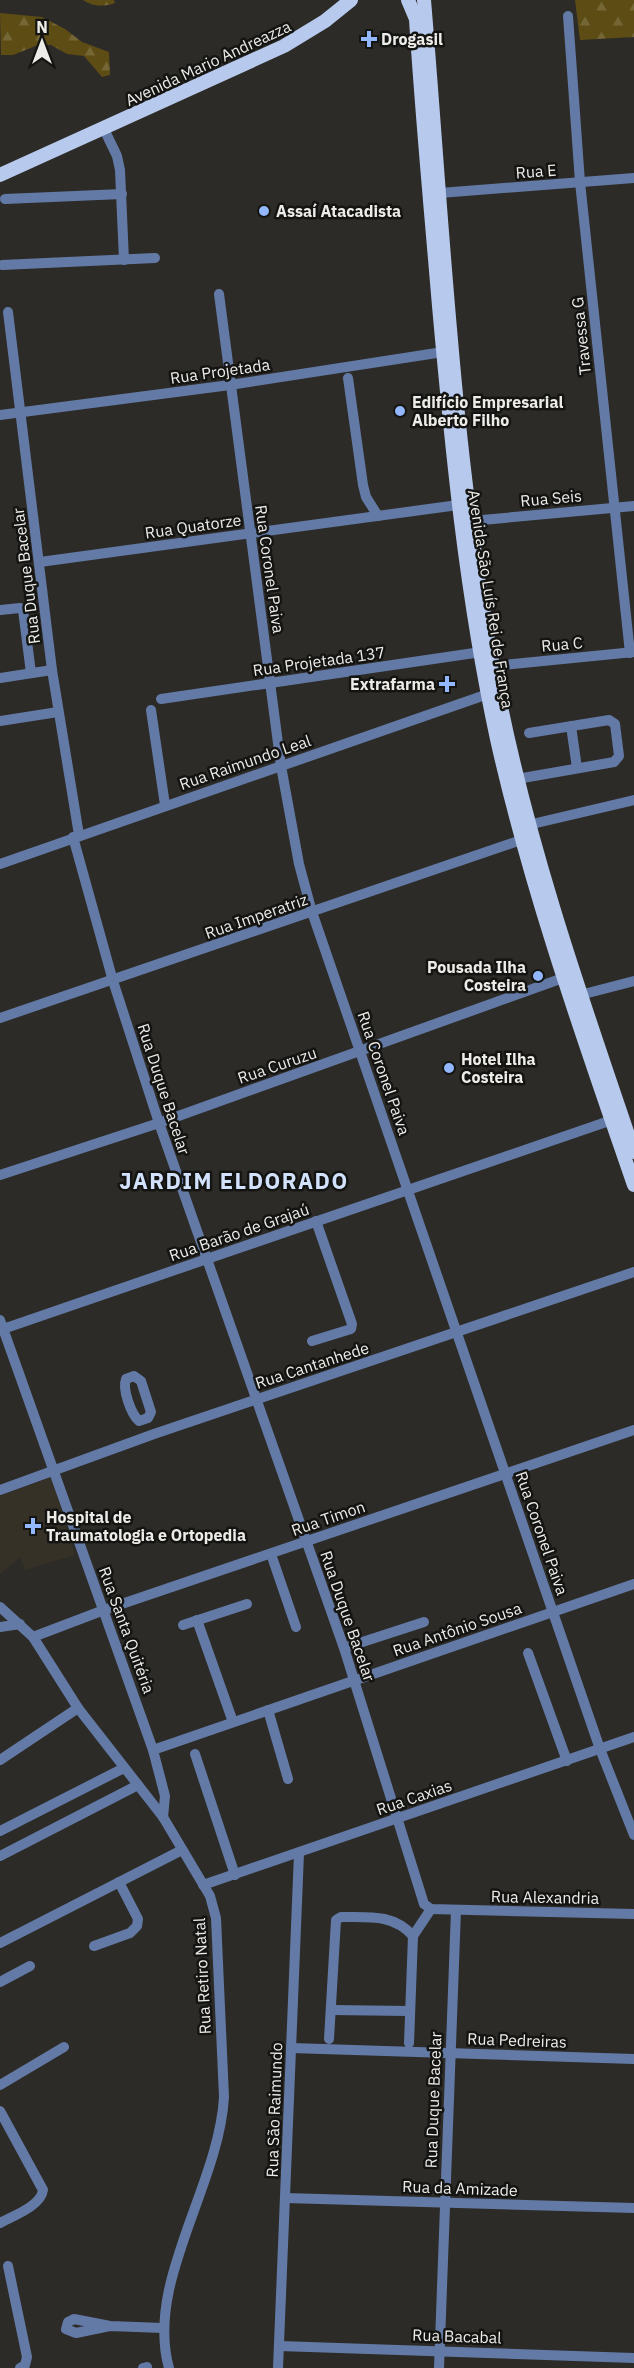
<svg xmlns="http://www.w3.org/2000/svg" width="634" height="2368" viewBox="0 0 634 2368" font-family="'IBM Plex Sans',sans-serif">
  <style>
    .built { fill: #353127 }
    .forest { fill: url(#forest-firs) }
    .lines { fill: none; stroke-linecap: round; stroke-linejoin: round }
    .minor { stroke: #637aa6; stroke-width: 10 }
    .major { stroke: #b7caee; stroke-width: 14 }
    .poi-dot { fill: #92b7fd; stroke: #141412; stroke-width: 2 }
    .labels { text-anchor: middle; stroke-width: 5; stroke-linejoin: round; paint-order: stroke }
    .poi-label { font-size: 16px; font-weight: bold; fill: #edece9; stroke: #141412; text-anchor: start }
    .street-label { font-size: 16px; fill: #edece9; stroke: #141412 }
    .district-label { font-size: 22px; font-weight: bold; letter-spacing: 1.5px; fill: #d3e2fc; stroke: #141412 }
  </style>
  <defs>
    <pattern id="forest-firs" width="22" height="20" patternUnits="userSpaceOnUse" patternTransform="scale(1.5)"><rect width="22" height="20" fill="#5d4c14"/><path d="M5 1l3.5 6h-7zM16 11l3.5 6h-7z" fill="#756636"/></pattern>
  </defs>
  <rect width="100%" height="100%" fill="#2d2b27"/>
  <polygon class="built" points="52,1477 75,1555 25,1570 20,1557 0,1574 0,1496"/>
  <g class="forest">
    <path d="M83,0H114L115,3C103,7 93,7 83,0Z"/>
    <polygon points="575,0 634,0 634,37 580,40"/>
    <polygon points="0,13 42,17 65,29 82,42 109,52 110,75 102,77 84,56 67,54 51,45 38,45 13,55 1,55"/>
  </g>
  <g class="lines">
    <g class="minor">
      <polyline points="568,16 580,182 630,653"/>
      <polyline points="104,129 117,156 120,170 124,260"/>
      <polyline points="440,193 634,178"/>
      <polyline points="5,199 122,194"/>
      <polyline points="2,265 155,258"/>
      <polyline points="219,294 281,766 299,864 312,912 600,1749 634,1835"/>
      <polyline points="8,312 52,670 79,835"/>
      <polyline points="348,378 363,485 366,497 378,516"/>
      <polyline points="0,415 230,385 443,352"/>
      <polyline points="471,521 634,506"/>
      <polyline points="40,562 458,505"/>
      <polyline points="0,610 20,608 23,610 31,673"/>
      <polyline points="493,666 634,652"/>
      <polyline points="0,678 52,670"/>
      <polyline points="161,699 481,652"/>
      <polyline points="151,710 165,805"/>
      <polyline points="0,721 58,712"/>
      <polyline points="571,726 577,768"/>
      <polyline points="517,779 614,762 619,756 615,724 609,720 529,733"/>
      <polyline points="528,825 634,800"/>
      <polyline points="73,837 113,981 159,1123 344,1648 424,1904 431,1909 634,1914"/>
      <polyline points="0,864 488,694 491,691"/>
      <polyline points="580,995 634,981"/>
      <polyline points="0,1018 521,840"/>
      <polyline points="0,1175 159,1123 563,978"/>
      <polyline points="0,1320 153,1750 165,1796 163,1817"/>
      <polyline points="0,1330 612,1120 617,1114"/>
      <polyline points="312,1341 351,1329 352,1324 316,1221"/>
      <path d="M134,1376L141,1381L151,1412L148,1418L139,1421C131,1414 122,1389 126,1379Z"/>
      <polyline points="0,1490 154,1434 634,1272"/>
      <polyline points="271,1554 296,1627"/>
      <path d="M0,1607L33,1637L78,1708L163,1817L210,1896L216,1918L224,2097C219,2186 145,2282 169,2368"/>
      <polyline points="197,1620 233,1722"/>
      <polyline points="183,1625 247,1604"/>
      <polyline points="0,1627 20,1624"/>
      <polyline points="33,1637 104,1610 634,1430"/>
      <polyline points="344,1648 424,1622"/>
      <polyline points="528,1653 567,1761"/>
      <polyline points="268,1710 288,1779"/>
      <polyline points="153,1750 634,1584"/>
      <polyline points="195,1754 235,1875"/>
      <polyline points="0,1760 78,1708"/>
      <polyline points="0,1831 124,1768"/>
      <polyline points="0,1856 138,1785"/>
      <polyline points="203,1885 634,1737"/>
      <polyline points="0,1943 182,1850"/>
      <polyline points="94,1946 130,1933 137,1926 138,1919 119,1882"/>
      <polyline points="0,1982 30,1966"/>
      <polyline points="331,2010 409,2011"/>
      <path d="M329,2039L336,1920L341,1917C369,1917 394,1914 413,1936"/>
      <polyline points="409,2043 413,1936 431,1909"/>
      <polyline points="291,2048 634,2059"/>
      <polyline points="0,2085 64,2047"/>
      <path d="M0,2111L43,2190C41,2206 13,2216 0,2223"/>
      <polyline points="285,2198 634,2208"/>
      <polyline points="8,2266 27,2357 25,2365 20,2368"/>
      <polyline points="110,2326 76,2333 66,2329 68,2322 74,2319 110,2326 163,2328"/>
      <polyline points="279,2346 634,2358"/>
      <polyline points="143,2368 147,2367"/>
      <polyline points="278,2368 299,1853"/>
      <polyline points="439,2368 456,1910"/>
    </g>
    <g class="major">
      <path d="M408,0L416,19C422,115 431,210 439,306C452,451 466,596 497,739C531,891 583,1037 634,1185"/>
      <path d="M424,0C443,227 453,457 496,682C527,843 581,997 634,1152"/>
      <polyline points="0,175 284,46 325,21 351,0"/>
    </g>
  </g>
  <g class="poi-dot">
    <path d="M366 30h6v6h6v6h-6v6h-6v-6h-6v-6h6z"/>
    <circle cx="264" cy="211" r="6"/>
    <circle cx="400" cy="411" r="6"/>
    <path d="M444 675h6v6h6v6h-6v6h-6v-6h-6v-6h6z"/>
    <circle cx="538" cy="976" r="6"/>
    <circle cx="449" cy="1068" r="6"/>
    <path d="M30 1517h6v6h6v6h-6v6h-6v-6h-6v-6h6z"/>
  </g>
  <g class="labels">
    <g class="poi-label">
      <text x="381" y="45">Drogasil</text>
      <text x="276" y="217">Assaí Atacadista</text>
      <text x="412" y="408">Edifício Empresarial<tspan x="412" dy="18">Alberto Filho</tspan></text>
      <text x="435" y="690" text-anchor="end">Extrafarma</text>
      <text x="526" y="973" text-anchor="end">Pousada Ilha<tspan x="526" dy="18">Costeira</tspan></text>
      <text x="461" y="1065">Hotel Ilha<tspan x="461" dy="18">Costeira</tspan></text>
      <text x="46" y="1523">Hospital de<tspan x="46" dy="18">Traumatologia e Ortopedia</tspan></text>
    </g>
    <g class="street-label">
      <text transform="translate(208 63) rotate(-25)" y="6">Avenida Mario Andreazza</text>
      <text transform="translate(536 171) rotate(-4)" y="6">Rua E</text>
      <text transform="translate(581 336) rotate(-96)" y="6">Travessa G</text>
      <text transform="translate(220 371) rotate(-8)" y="6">Rua Projetada</text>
      <text transform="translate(551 498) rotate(-5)" y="6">Rua Seis</text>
      <text transform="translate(193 526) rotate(-8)" y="6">Rua Quatorze</text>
      <text transform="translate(270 569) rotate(82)" y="6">Rua Coronel Paiva</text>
      <text transform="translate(26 576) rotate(-97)" y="6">Rua Duque Bacelar</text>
      <text transform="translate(491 599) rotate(81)" y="6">Avenida São Luís Rei de França</text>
      <text transform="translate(562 644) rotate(-5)" y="6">Rua C</text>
      <text transform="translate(319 661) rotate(-8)" y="6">Rua Projetada 137</text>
      <text transform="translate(245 762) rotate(-19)" y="6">Rua Raimundo Leal</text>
      <text transform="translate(256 916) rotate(-19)" y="6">Rua Imperatriz</text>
      <text transform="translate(277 1065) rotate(-19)" y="6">Rua Curuzu</text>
      <text transform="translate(384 1073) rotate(71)" y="6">Rua Coronel Paiva</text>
      <text transform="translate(164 1089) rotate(72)" y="6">Rua Duque Bacelar</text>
      <text transform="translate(239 1232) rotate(-19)" y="6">Rua Barão de Grajaú</text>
      <text transform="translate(312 1365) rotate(-18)" y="6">Rua Cantanhede</text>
      <text transform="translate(328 1518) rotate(-19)" y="6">Rua Timon</text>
      <text transform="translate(542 1533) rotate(71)" y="6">Rua Coronel Paiva</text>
      <text transform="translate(348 1616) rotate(71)" y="6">Rua Duque Bacelar</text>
      <text transform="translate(457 1629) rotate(-19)" y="6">Rua Antônio Sousa</text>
      <text transform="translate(127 1630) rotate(70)" y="6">Rua Santa Quitéria</text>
      <text transform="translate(414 1797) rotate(-19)" y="6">Rua Caxias</text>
      <text transform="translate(545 1897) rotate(1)" y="6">Rua Alexandria</text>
      <text transform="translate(202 1976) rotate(-93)" y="6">Rua Retiro Natal</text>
      <text transform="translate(517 2040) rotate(2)" y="6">Rua Pedreiras</text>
      <text transform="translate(433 2100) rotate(-88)" y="6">Rua Duque Bacelar</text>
      <text transform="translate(274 2110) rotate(-88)" y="6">Rua São Raimundo</text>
      <text transform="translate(460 2188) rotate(2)" y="6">Rua da Amizade</text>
      <text transform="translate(457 2336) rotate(2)" y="6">Rua Bacabal</text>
    </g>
    <g class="district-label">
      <text x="234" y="1189">JARDIM ELDORADO</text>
    </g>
  </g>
  <g transform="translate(42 42)" stroke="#141412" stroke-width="4.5" paint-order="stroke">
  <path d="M0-4.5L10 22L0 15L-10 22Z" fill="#edece9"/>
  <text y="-9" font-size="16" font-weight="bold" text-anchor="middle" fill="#edece9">N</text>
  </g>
</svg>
